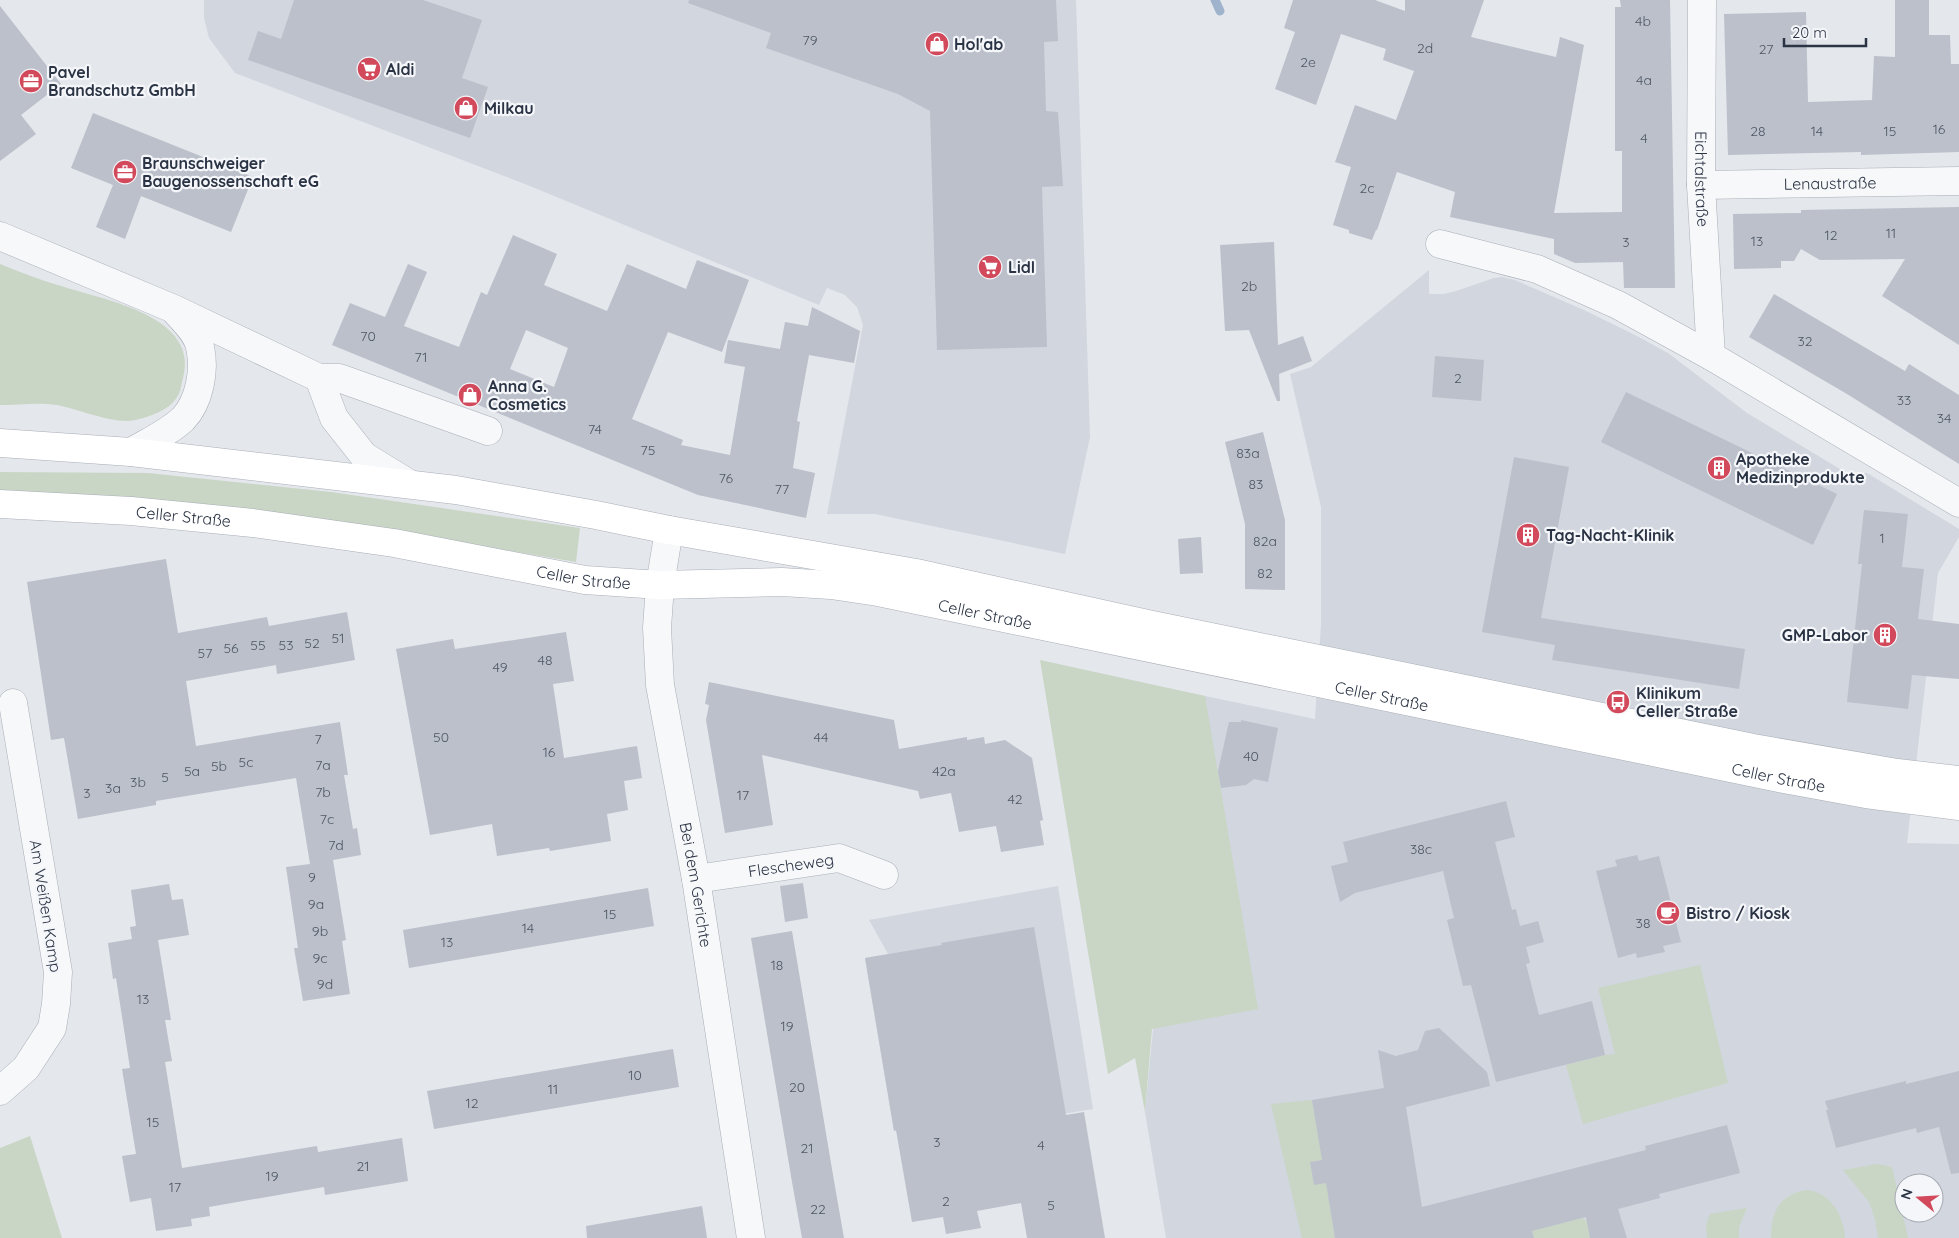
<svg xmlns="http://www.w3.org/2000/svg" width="1959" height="1238" viewBox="0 0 1959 1238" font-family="Quicksand,sans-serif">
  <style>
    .built { fill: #d2d6de; fill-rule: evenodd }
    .green { fill: #c9d6c5 }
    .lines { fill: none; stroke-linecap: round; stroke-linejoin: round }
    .stream { stroke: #9fb4cc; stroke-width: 9 }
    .building { fill: #bbc0ca; fill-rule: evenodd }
    .minor-casing { stroke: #a9aeb7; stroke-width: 29 }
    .secondary-casing { stroke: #a9aeb7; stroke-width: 29 }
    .minor { stroke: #f7f8fa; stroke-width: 28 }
    .secondary { stroke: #fff; stroke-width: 28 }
    .labels { text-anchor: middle; stroke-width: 4.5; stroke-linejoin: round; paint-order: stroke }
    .number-label { font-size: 14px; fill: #4f5766 }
    .poi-label { font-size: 16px; font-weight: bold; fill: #2b3445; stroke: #f4f6f9; text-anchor: start }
    .street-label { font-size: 16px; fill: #2b3445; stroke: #f4f6f9 }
  </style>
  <rect width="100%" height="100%" fill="#e4e7ec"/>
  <g class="built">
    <polygon points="204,0 1076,0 1090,437 1065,554 875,514 827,514 863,325 857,307 845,295 827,288 819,305 525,184 235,73 209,38 204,18"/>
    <path d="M1429,270V294H1444L1456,291L1494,278L1502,277L1515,280L1584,310L1637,336L1668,353L1747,413L1850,475L1867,473L1959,529V537L1938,573L1907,843L1959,844V1238H1166L1145,1112L1186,692L1315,719L1321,625V507L1290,374L1311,367ZM1904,1183H1934V1213H1904Z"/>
    <polygon points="1058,886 1093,1109 1013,1122 971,1118 894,1131 865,958 888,954 869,920"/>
  </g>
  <g class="green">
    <path d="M0,264C20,272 40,280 61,286C104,300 204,316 182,382C181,387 180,393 177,397C170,410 149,417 135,420C115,425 78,409 57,405C39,402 18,405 0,405Z"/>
    <polygon points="0,472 148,473 331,492 580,528 576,562 329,520 146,498 0,490"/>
    <polygon points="1040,660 1205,696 1258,1009 1152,1029 1145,1112 1135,1058 1108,1074"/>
    <polygon points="1700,965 1728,1083 1583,1124 1566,1065 1605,1055 1615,1054 1598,988"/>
    <polygon points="1312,1100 1323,1160 1310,1162 1314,1184 1326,1182 1335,1238 1302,1238 1271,1104"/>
    <polygon points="30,1136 62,1238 0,1238 0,1148"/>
    <polygon points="1877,1164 1892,1167 1908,1238 1878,1238 1875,1219 1869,1202 1843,1170"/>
    <path d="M1806,1190C1831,1192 1843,1215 1845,1238H1771C1771,1212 1779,1195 1806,1190Z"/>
    <polygon points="1747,1208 1739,1227 1739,1238 1707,1238 1706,1225 1710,1214"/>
    <polygon points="1582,1218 1587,1222 1590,1238 1534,1238 1532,1231"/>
  </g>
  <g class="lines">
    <polyline class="stream" points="1215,0 1220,11"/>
  </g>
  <g class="building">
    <polygon points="294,0 423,0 482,20 462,78 488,87 470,138 248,60 258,31 281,39"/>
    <polygon points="689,0 1056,0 1058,41 1044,42 1046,111 1058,112 1063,186 1042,187 1047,347 937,350 930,111 898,94 766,48 771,33 688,3"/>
    <polygon points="1293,0 1375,0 1405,11 1405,0 1484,0 1471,37 1556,57 1560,37 1584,45 1554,213 1622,212 1622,151 1615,151 1615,7 1621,7 1620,0 1670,0 1675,288 1624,288 1623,262 1575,263 1554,254 1554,239 1450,217 1455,192 1397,172 1377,230 1376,230 1372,240 1349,233 1349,230 1333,225 1351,167 1335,162 1355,105 1396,120 1414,71 1383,60 1386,49 1341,34 1316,105 1275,89 1295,32 1284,28"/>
    <polygon points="1895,0 1929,0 1929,35 1950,35 1951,64 1959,64 1959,152 1861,155 1861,152 1728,155 1724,14 1806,12 1808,102 1872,100 1874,56 1895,57"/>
    <polygon points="0,6 61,84 21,115 36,134 0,161"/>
    <polygon points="93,113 253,177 231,232 141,196 125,239 96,227 113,185 71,168"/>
    <polygon points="1959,207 1959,345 1882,296 1905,259 1820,260 1801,249 1794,261 1781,261 1781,268 1734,269 1733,214 1801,213 1801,210"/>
    <path d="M513,235L557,254L544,285L607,311L627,264L686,289L697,260L749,280L722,352L668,332L632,419L683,440L681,445L730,455L745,367L724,363L728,340L780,349L785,322L808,326L812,307L860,331L854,363L809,355L797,421L800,422L793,468L815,473L806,518L698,495L332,345L350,303L385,317L408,264L427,272L404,326L459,347L481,292L487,295ZM526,330L568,348L554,387L510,369Z"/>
    <polygon points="1274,242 1278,345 1303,336 1312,361 1279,374 1280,401 1277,401 1249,330 1225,331 1220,245"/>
    <polygon points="1774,294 1905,371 1909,364 1959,395 1959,464 1847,394 1749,337"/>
    <polygon points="1435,356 1484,360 1481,401 1432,397"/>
    <polygon points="1626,392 1837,494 1813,545 1601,442"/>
    <polygon points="1263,432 1285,520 1285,590 1245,589 1245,524 1225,442"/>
    <polygon points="1514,457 1569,467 1541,618 1745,649 1739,689 1552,660 1555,645 1482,632"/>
    <polygon points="1864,510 1908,514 1902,567 1924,569 1918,619 1959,624 1959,679 1912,675 1908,709 1847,702 1862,564 1858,564"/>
    <polygon points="1201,537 1203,573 1180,574 1178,539"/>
    <polygon points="166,559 178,633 267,617 269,626 347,612 355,660 277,674 276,665 186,681 196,746 340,722 348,775 344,775 353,829 357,828 361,855 333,860 346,940 342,941 350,994 303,1001 294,948 298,948 286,867 310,864 296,778 156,801 156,805 78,819 64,738 51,740 27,582"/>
    <polygon points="566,632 574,681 553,684 564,758 637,746 642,778 624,781 628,810 607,814 611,841 550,851 549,848 497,856 492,824 430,835 396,649 453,639 455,649"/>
    <polygon points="709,682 894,720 899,749 967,737 967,740 984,737 985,744 1005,740 1032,758 1043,820 1040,821 1044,845 1001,852 996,826 959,832 951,793 920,799 918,791 762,755 773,825 725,833 706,720 709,705 705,704"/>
    <polygon points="1241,720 1278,728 1268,782 1254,779 1246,785 1221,788 1218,771 1229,722 1241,722"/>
    <polygon points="1506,801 1515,837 1495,842 1512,910 1516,909 1520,926 1538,921 1544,942 1526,947 1530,963 1526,964 1539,1015 1592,1001 1605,1055 1496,1082 1471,985 1463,986 1447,920 1454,918 1443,871 1355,893 1340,902 1331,866 1348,862 1343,842"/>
    <polygon points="1637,855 1639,861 1659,856 1681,942 1663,946 1665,952 1637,958 1636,953 1618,958 1596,871 1617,866 1615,860"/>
    <polygon points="803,883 808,918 785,922 780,886"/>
    <polygon points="169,884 172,900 183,899 189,935 158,940 171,1020 165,1020 172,1061 165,1062 182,1168 317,1146 318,1152 402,1138 408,1181 325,1195 324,1187 226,1204 209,1207 210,1216 191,1219 192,1226 156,1231 151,1198 130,1202 122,1156 136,1154 122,1069 130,1068 116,978 113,979 108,943 132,939 130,927 136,926 131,890"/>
    <polygon points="648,888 654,926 409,968 403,930"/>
    <polygon points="1034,927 1066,1115 1084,1112 1105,1238 1027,1238 1021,1203 977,1211 981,1228 946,1234 943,1217 912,1222 896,1130 894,1131 865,958 942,945 941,943"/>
    <polygon points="792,931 833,1175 844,1238 802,1238 792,1182 751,938"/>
    <polygon points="1439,1028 1487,1072 1490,1086 1406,1107 1422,1207 1646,1150 1645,1146 1727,1125 1740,1173 1659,1194 1660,1198 1618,1209 1627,1238 1590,1238 1586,1217 1532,1231 1534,1238 1335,1238 1326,1183 1314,1185 1310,1162 1322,1160 1312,1100 1384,1088 1378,1050 1396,1056 1418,1050 1425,1031"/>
    <polygon points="673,1049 679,1087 434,1129 427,1091"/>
    <polygon points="1959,1071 1959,1173 1951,1174 1939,1127 1917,1133 1916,1128 1836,1148 1826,1110 1828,1110 1825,1101 1906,1081 1906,1084"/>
    <polygon points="702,1206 707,1238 587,1238 586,1226"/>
  </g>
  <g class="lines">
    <g class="minor-casing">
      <g id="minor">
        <path id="s1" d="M1702,0L1701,185L1711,356L1959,503"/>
        <path id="s2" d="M1701,185L1959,181"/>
        <polyline points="0,236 174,309 319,378 339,378 488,431"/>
        <polyline points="1440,244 1537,269 1618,305 1711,356"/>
        <polyline points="319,378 334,418 364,456 408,483"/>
        <path d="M131,452C148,442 168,433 183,419C200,401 205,370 200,347C197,333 185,322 176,312"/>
        <path id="s3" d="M669,530L660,585L657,628L660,685L696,879L751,1238"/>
        <path id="s4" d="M696,879L839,858L884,875"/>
        <polyline points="0,1091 26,1068 52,1028 56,1004 58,972 13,703"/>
      </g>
    </g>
    <g class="secondary-casing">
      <g id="secondary">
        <polyline points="0,443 131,452 456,490 596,515 669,530 916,573 1152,625 1753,748 1897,773 1959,780"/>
        <path id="s5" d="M0,504L131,511L253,523L394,543L585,580L660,585L782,582L831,585L878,592L1784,779L1866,794L1959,806"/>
      </g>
    </g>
    <use href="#minor" class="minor"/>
    <use href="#secondary" class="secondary"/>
  </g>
  <defs>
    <g id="shop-disc" transform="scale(1.25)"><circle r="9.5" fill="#d1495b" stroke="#f4f6f9"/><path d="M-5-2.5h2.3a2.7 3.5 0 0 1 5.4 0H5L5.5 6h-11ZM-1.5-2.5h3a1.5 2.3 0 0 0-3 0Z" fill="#fff"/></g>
    <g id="supermarket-disc" transform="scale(1.25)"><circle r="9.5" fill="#d1495b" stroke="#f4f6f9"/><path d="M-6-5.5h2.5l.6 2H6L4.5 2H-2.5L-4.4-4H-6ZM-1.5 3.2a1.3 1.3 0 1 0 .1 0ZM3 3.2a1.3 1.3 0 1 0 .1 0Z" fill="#fff"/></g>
    <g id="office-disc" transform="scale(1.25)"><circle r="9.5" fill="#d1495b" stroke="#f4f6f9"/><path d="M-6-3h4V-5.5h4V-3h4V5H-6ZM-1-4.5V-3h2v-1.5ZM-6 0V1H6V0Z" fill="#fff"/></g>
    <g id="building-disc" transform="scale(1.25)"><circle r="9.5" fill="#d1495b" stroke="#f4f6f9"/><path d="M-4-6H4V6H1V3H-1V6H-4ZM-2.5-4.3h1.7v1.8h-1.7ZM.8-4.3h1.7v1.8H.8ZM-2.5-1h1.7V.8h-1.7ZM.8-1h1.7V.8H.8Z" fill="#fff"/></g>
    <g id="bus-disc" transform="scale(1.25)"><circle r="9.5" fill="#d1495b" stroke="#f4f6f9"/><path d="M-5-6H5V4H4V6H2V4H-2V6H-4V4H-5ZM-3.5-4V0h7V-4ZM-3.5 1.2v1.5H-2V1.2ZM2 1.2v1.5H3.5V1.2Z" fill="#fff"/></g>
    <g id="cafe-disc" transform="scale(1.25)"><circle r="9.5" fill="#d1495b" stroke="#f4f6f9"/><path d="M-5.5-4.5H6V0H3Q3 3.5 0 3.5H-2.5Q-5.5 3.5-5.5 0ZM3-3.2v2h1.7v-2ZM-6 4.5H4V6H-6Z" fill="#fff"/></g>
  </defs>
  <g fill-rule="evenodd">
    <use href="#shop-disc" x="937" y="44"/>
    <use href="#supermarket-disc" x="369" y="69"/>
    <use href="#office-disc" x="31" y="81"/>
    <use href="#shop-disc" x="466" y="108"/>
    <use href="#office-disc" x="125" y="172"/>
    <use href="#supermarket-disc" x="990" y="267"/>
    <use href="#shop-disc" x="470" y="395"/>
    <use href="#building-disc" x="1719" y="468"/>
    <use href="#building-disc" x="1528" y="535"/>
    <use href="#building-disc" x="1885" y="635"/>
    <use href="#bus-disc" x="1618" y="702"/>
    <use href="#cafe-disc" x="1668" y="913"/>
  </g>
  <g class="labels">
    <g class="number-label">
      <text x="1643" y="26">4b</text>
      <text x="810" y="45">79</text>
      <text x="1425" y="53">2d</text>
      <text x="1766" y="54">27</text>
      <text x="1308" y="67">2e</text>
      <text x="1644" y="85">4a</text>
      <text x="1939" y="134">16</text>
      <text x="1758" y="136">28</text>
      <text x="1817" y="136">14</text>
      <text x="1890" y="136">15</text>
      <text x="1644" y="143">4</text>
      <text x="1367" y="193">2c</text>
      <text x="1891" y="238">11</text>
      <text x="1831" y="240">12</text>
      <text x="1757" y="246">13</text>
      <text x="1626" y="247">3</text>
      <text x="1249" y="291">2b</text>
      <text x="368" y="341">70</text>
      <text x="1805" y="346">32</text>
      <text x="421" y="362">71</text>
      <text x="1458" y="383">2</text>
      <text x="1904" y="405">33</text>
      <text x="1944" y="423">34</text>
      <text x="595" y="434">74</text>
      <text x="648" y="455">75</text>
      <text x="1248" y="458">83a</text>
      <text x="726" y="483">76</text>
      <text x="1256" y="489">83</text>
      <text x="782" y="494">77</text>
      <text x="1882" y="543">1</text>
      <text x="1265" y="546">82a</text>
      <text x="1265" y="578">82</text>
      <text x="338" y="643">51</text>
      <text x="312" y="648">52</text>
      <text x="258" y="650">55</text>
      <text x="286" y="650">53</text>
      <text x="231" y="653">56</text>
      <text x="205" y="658">57</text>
      <text x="545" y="665">48</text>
      <text x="500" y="672">49</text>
      <text x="441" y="742">50</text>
      <text x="821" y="742">44</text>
      <text x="318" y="744">7</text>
      <text x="549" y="757">16</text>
      <text x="1251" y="761">40</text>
      <text x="246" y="767">5c</text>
      <text x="323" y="770">7a</text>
      <text x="219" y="771">5b</text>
      <text x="192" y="776">5a</text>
      <text x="944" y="776">42a</text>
      <text x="165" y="782">5</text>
      <text x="138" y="787">3b</text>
      <text x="113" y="793">3a</text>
      <text x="323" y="797">7b</text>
      <text x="87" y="798">3</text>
      <text x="743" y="800">17</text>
      <text x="1015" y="804">42</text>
      <text x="327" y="824">7c</text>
      <text x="336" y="850">7d</text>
      <text x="1421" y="854">38c</text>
      <text x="312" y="882">9</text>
      <text x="316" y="909">9a</text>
      <text x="610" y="919">15</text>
      <text x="1643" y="928">38</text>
      <text x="528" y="933">14</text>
      <text x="320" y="936">9b</text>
      <text x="447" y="947">13</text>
      <text x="320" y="963">9c</text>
      <text x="777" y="970">18</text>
      <text x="325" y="989">9d</text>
      <text x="143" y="1004">13</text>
      <text x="787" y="1031">19</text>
      <text x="635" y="1080">10</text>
      <text x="797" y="1092">20</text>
      <text x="553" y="1094">11</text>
      <text x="472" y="1108">12</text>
      <text x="153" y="1127">15</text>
      <text x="937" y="1147">3</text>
      <text x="1041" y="1150">4</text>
      <text x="807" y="1153">21</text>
      <text x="363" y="1171">21</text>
      <text x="272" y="1181">19</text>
      <text x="175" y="1192">17</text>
      <text x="946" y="1206">2</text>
      <text x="1051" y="1210">5</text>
      <text x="818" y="1214">22</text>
    </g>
    <g class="poi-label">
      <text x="954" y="50">Hol'ab</text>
      <text x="386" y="75">Aldi</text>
      <text x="48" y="78">Pavel<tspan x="48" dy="18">Brandschutz GmbH</tspan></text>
      <text x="484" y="114">Milkau</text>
      <text x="142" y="169">Braunschweiger<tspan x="142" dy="18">Baugenossenschaft eG</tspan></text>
      <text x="1008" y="273">Lidl</text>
      <text x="488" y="392">Anna G.<tspan x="488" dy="18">Cosmetics</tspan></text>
      <text x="1736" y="465">Apotheke<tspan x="1736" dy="18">Medizinprodukte</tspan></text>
      <text x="1546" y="541">Tag-Nacht-Klinik</text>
      <text x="1868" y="641" text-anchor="end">GMP-Labor</text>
      <text x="1636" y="699">Klinikum<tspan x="1636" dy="18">Celler Straße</tspan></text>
      <text x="1686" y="919">Bistro / Kiosk</text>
    </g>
    <g class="street-label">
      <text dy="6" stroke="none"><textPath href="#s1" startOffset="179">Eichtalstraße</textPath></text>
      <text dy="6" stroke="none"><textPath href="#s2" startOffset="129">Lenaustraße</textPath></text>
      <text dy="6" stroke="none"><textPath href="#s5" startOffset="184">Celler Straße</textPath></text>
      <text dy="6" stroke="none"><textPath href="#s5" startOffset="589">Celler Straße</textPath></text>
      <text dy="6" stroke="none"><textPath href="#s5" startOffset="994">Celler Straße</textPath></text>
      <text dy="6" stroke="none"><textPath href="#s5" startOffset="1399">Celler Straße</textPath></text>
      <text dy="6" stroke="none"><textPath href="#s5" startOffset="1804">Celler Straße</textPath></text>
      <text dy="6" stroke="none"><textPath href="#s4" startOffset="96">Flescheweg</textPath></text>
      <text dy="6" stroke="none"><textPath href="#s3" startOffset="359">Bei dem Gerichte</textPath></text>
      <text transform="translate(46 906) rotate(81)" y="6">Am Weißen Kamp</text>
    </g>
  </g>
  <g transform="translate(1919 1198) rotate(288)"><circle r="24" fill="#f4f6f9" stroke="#a4a8b1"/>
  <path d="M0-4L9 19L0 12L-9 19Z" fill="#d1495b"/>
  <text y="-8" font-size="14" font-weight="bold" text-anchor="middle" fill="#2b3445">N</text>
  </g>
  <path d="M1784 38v8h82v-8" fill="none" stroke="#2b3445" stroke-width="2.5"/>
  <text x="1792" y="38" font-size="15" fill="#2b3445" stroke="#f4f6f9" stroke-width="4" paint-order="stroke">20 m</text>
</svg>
